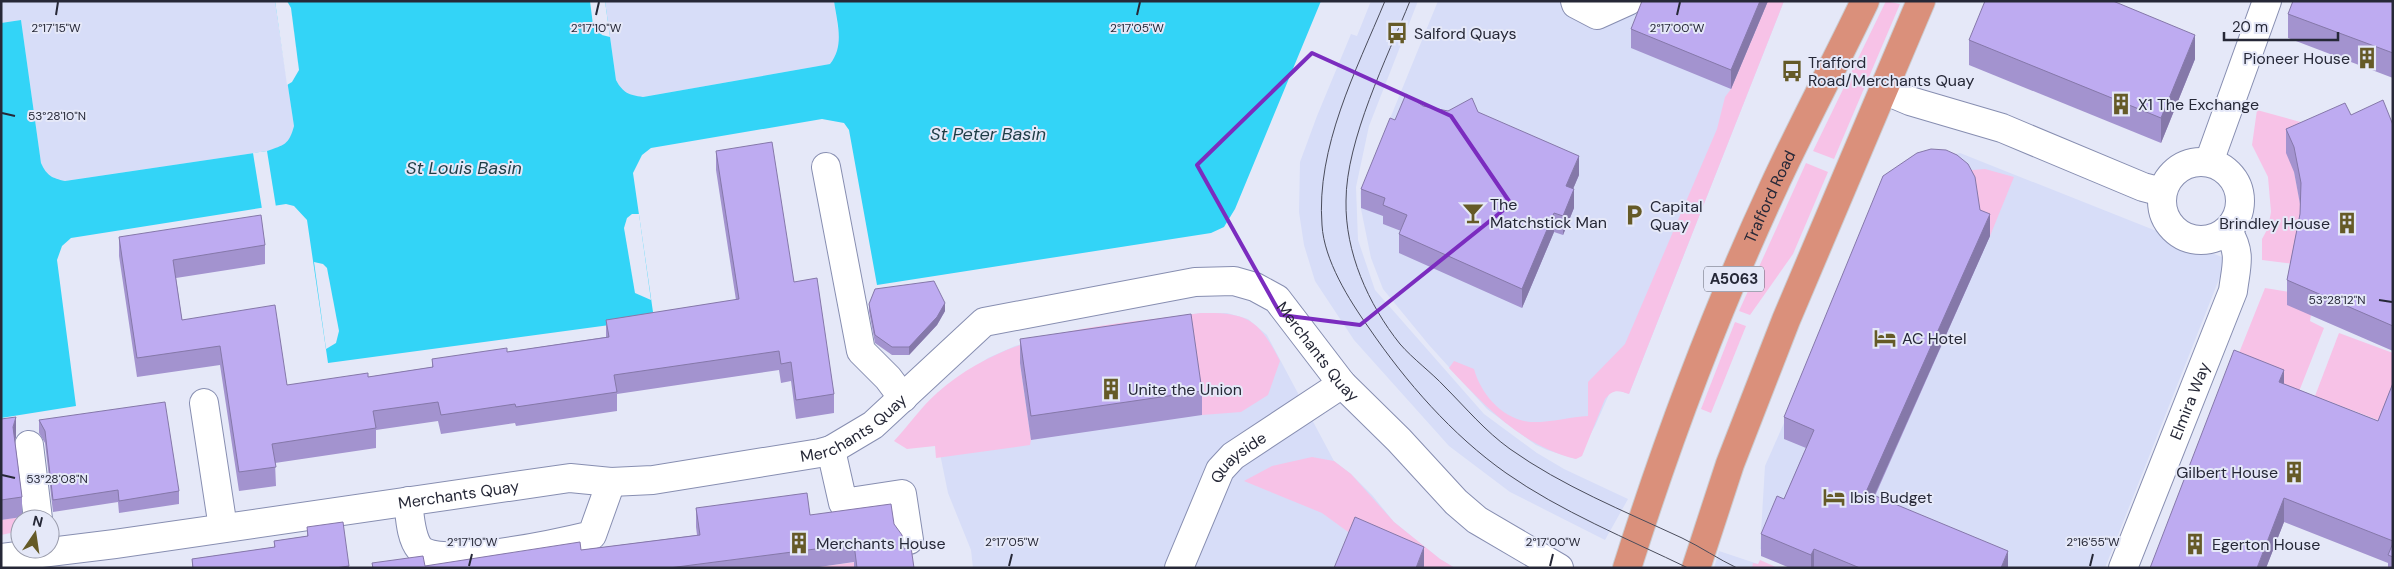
<svg xmlns="http://www.w3.org/2000/svg" width="2394" height="569" viewBox="0 0 2394 569" font-family="'DM Sans',sans-serif">
  <style>
    .built { fill: #d7ddf8 }
    .green { fill: #f7c2e7 }
    .water { fill: #33d4f7 }
    .pier { fill: #e5e8f8 }
    .lines { fill: none; stroke-linecap: round; stroke-linejoin: round }
    .minor-casing { stroke: #878eb1; stroke-width: 30 }
    .highway-casing { stroke: #cbcbcf; stroke-width: 30 }
    .minor { stroke: #fff; stroke-width: 28 }
    .highway { stroke: #da907b; stroke-width: 28 }
    .tram { stroke: #4a4c5b; stroke-width: 1 }
    .wall { fill: #a393cf }
    .shaded-wall { fill: #8578a9 }
    .building { fill: #beabf1; stroke: #8578a9 }
    .marked { fill: none; stroke: #7b2cbf; stroke-width: 4; stroke-linejoin: round }
    .ticks { fill: none; stroke: #262837; stroke-width: 2 }
    .labels { text-anchor: middle; stroke-width: 4; stroke-linejoin: round; paint-order: stroke }
    .shield { fill: #e5e8f8; stroke: #5f6271; stroke-width: 1 }
    .shield-label { font-size: 15px; font-weight: bold; fill: #262837 }
    .poi-label { font-size: 16px; fill: #262837; stroke: #e5e8f8; text-anchor: start }
    .street-label { font-size: 16px; fill: #262837; stroke: #e5e8f8 }
    .water-label { font-size: 18px; font-style: italic; fill: #1e3d46; stroke: #e5e8f8 }
    .ticks-label { font-size: 12px; text-anchor: middle; fill: #262837; stroke: #e5e8f8; stroke-width: 4; stroke-linejoin: round; paint-order: stroke }
  </style>
  <rect width="100%" height="100%" fill="#e5e8f8"/>
  <g class="built">
    <polygon points="1,1 275,1 294,126 290,139 283,146 267,151 65,181 51,178 45,172 41,163 21,20 1,23"/>
    <polygon points="605,1 834,1 840,42 838,55 830,64 643,97 628,95 621,89 616,80"/>
    <polygon points="1371,1 1418,1 1369,126 1356,187 1358,240 1375,290 1484,414 1537,453 1564,469 1628,499 1605,540 1510,492 1449,446 1354,340 1315,281 1304,245 1299,212 1300,162 1317,116 1351,34 1357,36"/>
    <polygon points="1438,1 1784,1 1629,394 1618,390 1610,392 1595,426 1576,459 1547,450 1536,445 1487,409 1429,345 1383,289 1371,258 1361,209 1360,192"/>
    <polygon points="1960,153 2227,259 2105,568 1805,568 1760,549 1765,466 1893,176 1912,165"/>
    <polygon points="1201,313 1227,313 1248,319 1267,335 1334,461 1351,474 1372,495 1394,522 1440,559 1455,568 973,568 971,550 948,493 938,444 937,393 988,358 1015,346 1055,334"/>
    <polygon points="1719,551 1758,564 1766,568 1714,568"/>
  </g>
  <g class="green">
    <path d="M1768,1H1784L1629,394C1618,390 1613,389 1605,399L1582,456L1576,459C1523,447 1485,406 1449,368L1454,361L1474,369C1481,394 1502,419 1530,422C1548,423 1570,417 1588,416V382L1625,344L1717,129L1725,97L1731,89Z"/>
    <polygon points="1886,1 1900,4 1834,159 1813,151"/>
    <polygon points="2257,110 2304,123 2294,172 2301,208 2295,264 2262,260 2262,239 2268,228 2271,212 2268,177 2252,145"/>
    <polygon points="1806,163 1828,172 1793,254 1750,315 1739,311"/>
    <polygon points="1985,169 2014,177 1990,236 1974,229 1946,172"/>
    <polygon points="2265,288 2289,292 2311,315 2310,321 2324,328 2298,394 2153,568"/>
    <path d="M1201,313C1248,312 1259,320 1280,361L1268,395L1241,412L1202,415L1191,338L1020,364L1031,440L1030,445L936,458L935,446L907,449L894,441C908,426 921,407 937,393C1012,327 1108,326 1201,313Z"/>
    <polygon points="1735,322 1746,326 1711,413 1701,409"/>
    <polygon points="2339,333 2393,353 2393,396 2383,422 2315,396"/>
    <polygon points="1312,457 1334,461 1351,474 1394,522 1440,559 1455,568 1424,568 1424,566 1355,537 1322,513 1244,481 1272,466"/>
    <polygon points="21,517 20,531 1,535 1,520"/>
    <polygon points="902,556 900,568 818,567"/>
    <polygon points="1760,560 1778,568 1752,568 1753,563 1758,564"/>
  </g>
  <path class="water" d="M275,1H605L616,80C623,93 629,95 643,97L830,64C845,45 837,23 834,1H1321L1235,209L1224,227L1211,233L877,285L849,130L844,123L822,119L651,148L642,155L633,173L654,319L328,363L307,220L294,206L286,204L71,238L62,246L57,260L76,406L1,418V23L21,20L41,163C47,176 52,178 65,181L267,151C284,145 289,145 294,126Z"/>
  <g class="pier">
    <polygon points="275,1 287,1 291,8 299,70 292,82 287,85"/>
    <polygon points="590,1 605,1 610,37 602,35 593,25"/>
    <polygon points="267,151 276,207 262,209 253,153"/>
    <polygon points="632,214 639,214 651,300 635,293 624,228 627,218"/>
    <polygon points="314,262 323,264 327,268 339,331 336,343 326,349"/>
  </g>
  <g class="lines">
    <g class="minor-casing">
      <g id="minor">
        <polyline points="1575,1 1576,4 1597,15 1628,1"/>
        <polyline points="1884,90 1910,101 2002,128 2143,187 2162,192"/>
        <circle cx="2201" cy="201" r="39"/>
        <polyline points="2209,162 2267,1"/>
        <polyline points="826,167 861,351 888,378 903,398"/>
        <polyline points="204,403 223,528"/>
        <polyline points="29,445 38,519"/>
        <polyline points="831,450 843,503 902,494 909,540"/>
        <path d="M408,501C410,515 410,537 420,549C443,569 559,543 592,535L611,482"/>
        <path id="s1" d="M1,558L115,544L570,478L611,482L653,480L820,453L831,450L873,425L984,322L1195,282L1234,281L1255,287L1277,299L1342,384L1399,440L1456,502L1477,520L1559,568"/>
        <path id="s2" d="M1179,568L1220,470L1233,456L1342,384"/>
        <path id="s3" d="M2123,568L2233,291C2236,266 2242,254 2228,231"/>
      </g>
    </g>
    <g class="highway-casing">
      <g id="highway">
        <path id="s4" d="M1627,568C1668,438 1716,311 1773,188C1802,125 1835,64 1865,1"/>
        <polyline points="1696,568 1730,464 1786,320 1921,1"/>
      </g>
    </g>
    <use href="#minor" class="minor"/>
    <use href="#highway" class="highway"/>
    <g class="tram">
      <path d="M1385,1C1356,71 1316,147 1322,225C1324,260 1349,300 1369,328C1406,382 1452,435 1506,473C1560,511 1628,539 1688,568"/>
      <path d="M1410,1C1387,58 1346,140 1346,201C1345,252 1368,304 1400,344C1413,359 1431,372 1445,387C1466,408 1485,431 1510,449C1562,486 1624,511 1682,538C1701,547 1718,559 1737,568"/>
    </g>
  </g>
  <g class="wall">
    <polygon points="1768,1 1731,89 1631,48 1631,29"/>
    <polygon points="2393,1 2393,78 2288,38 2288,14"/>
    <polygon points="1969,40 2195,59 2161,143 1969,65"/>
    <polygon points="1423,106 1448,111 1478,112 1579,175 1573,189 1574,208 1563,235 1554,232 1522,308 1399,253 1399,234 1401,231 1383,224 1383,216 1361,208 1361,189"/>
    <polygon points="2351,115 2393,125 2393,351 2287,305 2287,280 2300,214 2300,204 2294,172 2286,153 2286,129"/>
    <polygon points="716,151 794,282 834,394 834,413 796,419 791,381 781,383 779,370 617,394 617,411 516,426 515,423 441,434 438,421 376,430 376,448 275,463 276,486 239,491 220,365 137,377 119,256 119,237 265,245 265,264 176,278 182,320 287,385 368,377 432,367 432,359 507,352 606,337 606,320 736,300 716,170"/>
    <polygon points="1980,210 1990,236 1875,496 2008,568 1790,568 1761,556 1761,534 1784,499 1806,448 1784,439 1784,417"/>
    <polygon points="869,304 945,311 937,325 909,355 892,355 875,343 869,311"/>
    <polygon points="1020,339 1202,391 1202,415 1031,440 1020,363"/>
    <polygon points="2393,383 2393,568 2388,568 2388,563 2284,522 2266,568 2284,384 2378,421"/>
    <polygon points="1,419 16,437 15,441 22,497 22,517 1,520"/>
    <polygon points="39,420 179,491 179,504 119,513 118,502 53,512 45,443 39,433"/>
    <polygon points="696,508 810,515 894,524 904,549 914,568 854,568 854,562 812,568 372,568 372,563 425,566 581,550 697,535 696,527"/>
    <polygon points="307,527 349,566 349,568 192,568 192,559 274,547 274,541 307,536"/>
  </g>
  <g class="shaded-wall">
    <polygon points="1760,1 1768,1 1731,89 1731,70"/>
    <polygon points="2195,35 2195,59 2161,143 2161,118"/>
    <polygon points="1579,156 1579,175 1566,205 1566,186"/>
    <polygon points="1574,189 1574,208 1563,235 1563,216"/>
    <polygon points="1554,213 1554,232 1522,308 1522,289"/>
    <polygon points="1990,214 1990,236 1866,514 1866,492"/>
    <polygon points="945,303 945,311 937,325 909,355 909,347"/>
    <polygon points="2284,370 2284,394 2279,382"/>
    <polygon points="16,417 16,437 13,447 13,427"/>
    <polygon points="2284,498 2284,522 2266,568 2257,568"/>
    <polygon points="1424,547 1424,568 1416,568"/>
    <polygon points="1814,549 1814,568 1811,568 1811,555"/>
    <polygon points="2008,551 2008,568 2001,568"/>
  </g>
  <g class="building">
    <polygon points="1642,1 1760,1 1731,70 1631,29"/>
    <polygon points="1985,1 2113,1 2195,35 2161,118 1969,40"/>
    <polygon points="2293,1 2393,1 2393,53 2288,14"/>
    <polygon points="1406,94 1423,106 1448,111 1472,98 1478,112 1579,156 1566,186 1574,189 1563,216 1554,213 1522,289 1399,234 1407,215 1383,205 1385,198 1361,189 1390,118 1395,120"/>
    <polygon points="2383,100 2393,125 2393,326 2287,280 2300,214 2301,183 2294,147 2286,129 2345,103 2351,115"/>
    <polygon points="772,142 794,282 817,278 834,394 796,400 791,362 781,364 779,351 614,375 617,392 516,407 515,404 441,415 438,402 373,411 376,428 272,444 276,467 239,472 220,346 137,358 119,237 261,215 265,245 173,260 182,320 275,305 287,385 368,373 368,377 433,367 432,359 507,348 507,352 609,337 606,320 739,299 716,151"/>
    <polygon points="1931,149 1946,150 1957,155 1968,164 1975,177 1980,210 1990,214 1866,492 2008,551 2001,568 1860,568 1814,549 1811,555 1761,534 1777,496 1784,499 1814,430 1784,417 1883,176 1917,153"/>
    <polygon points="934,281 945,303 937,317 909,347 892,347 875,335 869,304 875,289"/>
    <polygon points="1191,314 1202,391 1031,416 1020,339"/>
    <polygon points="2234,350 2284,370 2279,382 2378,421 2393,383 2393,541 2284,498 2257,568 2150,568"/>
    <polygon points="165,402 179,491 119,501 118,490 53,500 45,431 39,420"/>
    <polygon points="16,417 13,427 22,497 1,500 1,419"/>
    <polygon points="807,493 810,515 891,504 894,524 902,535 904,549 911,547 914,568 857,568 854,544 669,568 373,568 372,563 423,556 425,566 580,542 581,550 700,535 696,508"/>
    <polygon points="1355,517 1424,547 1416,568 1334,568"/>
    <polygon points="343,522 349,566 335,568 193,568 192,559 275,547 274,541 308,536 307,527"/>
    <polygon points="2393,543 2393,557 2388,555"/>
  </g>
  <path class="marked" d="M1312,53L1451,116L1511,204L1360,325L1281,315L1197,165Z"/>
  <path class="ticks" d="M56,15L58,2M596,15L599,2M1137,15L1140,2M1677,15L1680,2M2,113L15,116M2379,300L2392,302M2,475L15,478M469,566L472,554M1009,566L1012,554M1550,566L1553,554M2090,566L2093,554"/>
  <defs>
    <g id="bus-bare" transform="scale(1.725)"><path d="M-5-6H5V4H4V6H2V4H-2V6H-4V4H-5ZM-3.5-4V0h7V-4ZM-3.5 1.2v1.5H-2V1.2ZM2 1.2v1.5H3.5V1.2Z" fill="#655a27" stroke="#e5e8f8" stroke-width="2.5" paint-order="stroke"/></g>
    <g id="building-bare" transform="scale(1.725)"><path d="M-4-6H4V6H1V3H-1V6H-4ZM-2.5-4.3h1.7v1.8h-1.7ZM.8-4.3h1.7v1.8H.8ZM-2.5-1h1.7V.8h-1.7ZM.8-1h1.7V.8H.8Z" fill="#655a27" stroke="#e5e8f8" stroke-width="2.5" paint-order="stroke"/></g>
    <g id="bar-bare" transform="scale(1.725)"><path d="M-6-5H6L.8 .8V4.5H3.5V6h-7V4.5H-.8V.8Z" fill="#655a27" stroke="#e5e8f8" stroke-width="2.5" paint-order="stroke"/></g>
    <g id="parking-bare" transform="scale(1.725)"><path d="M-3.5-5.5H1a3.5 3.5 0 0 1 0 7H-1V5.5H-3.5ZM-1-3.4V-.6H.8a1.4 1.4 0 0 0 0-2.8Z" fill="#655a27" stroke="#e5e8f8" stroke-width="2.5" paint-order="stroke"/></g>
    <g id="hotel-bare" transform="scale(1.725)"><path d="M-6-4.5h1.5V1H6V5H4.5V3h-9V5H-6ZM-4 0a1.8 1.8 0 1 1 3.6 0ZM.5 0V-2.5h3Q6-2.5 6 0Z" fill="#655a27" stroke="#e5e8f8" stroke-width="2.5" paint-order="stroke"/></g>
  </defs>
  <g fill-rule="evenodd">
    <use href="#bus-bare" x="1397" y="33"/>
    <use href="#building-bare" x="2367" y="58"/>
    <use href="#bus-bare" x="1792" y="71"/>
    <use href="#building-bare" x="2121" y="104"/>
    <use href="#bar-bare" x="1473" y="213"/>
    <use href="#parking-bare" x="1634" y="215"/>
    <use href="#building-bare" x="2347" y="223"/>
    <use href="#hotel-bare" x="1885" y="338"/>
    <use href="#building-bare" x="1111" y="389"/>
    <use href="#building-bare" x="2294" y="472"/>
    <use href="#hotel-bare" x="1834" y="497"/>
    <use href="#building-bare" x="799" y="543"/>
    <use href="#building-bare" x="2195" y="544"/>
  </g>
  <g class="labels">
    <rect class="shield" x="1704" y="266.5" width="60" height="25" rx="4"/>
    <g class="shield-label">
      <text x="1734" y="284">A5063</text>
    </g>
    <g class="poi-label">
      <text x="1414" y="39">Salford Quays</text>
      <text x="2350" y="64" text-anchor="end">Pioneer House</text>
      <text x="1808" y="68">Trafford<tspan x="1808" dy="18">Road/Merchants Quay</tspan></text>
      <text x="2138" y="110">X1 The Exchange</text>
      <text x="1490" y="210">The<tspan x="1490" dy="18">Matchstick Man</tspan></text>
      <text x="1650" y="212">Capital<tspan x="1650" dy="18">Quay</tspan></text>
      <text x="2330" y="229" text-anchor="end">Brindley House</text>
      <text x="1902" y="344">AC Hotel</text>
      <text x="1128" y="395">Unite the Union</text>
      <text x="2278" y="478" text-anchor="end">Gilbert House</text>
      <text x="1850" y="503">Ibis Budget</text>
      <text x="816" y="549">Merchants House</text>
      <text x="2212" y="550">Egerton House</text>
    </g>
    <g class="street-label">
      <text dy="6" stroke="none"><textPath href="#s4" startOffset="398">Trafford Road</textPath></text>
      <text dy="6" stroke="none"><textPath href="#s1" startOffset="1406">Merchants Quay</textPath></text>
      <text dy="6" stroke="none"><textPath href="#s3" startOffset="180">Elmira Way</textPath></text>
      <text dy="6" stroke="none"><textPath href="#s1" startOffset="868">Merchants Quay</textPath></text>
      <text dy="6" stroke="none"><textPath href="#s2" startOffset="128">Quayside</textPath></text>
      <text dy="6" stroke="none"><textPath href="#s1" startOffset="462">Merchants Quay</textPath></text>
    </g>
    <g class="water-label">
      <text x="988" y="140">St Peter Basin</text>
      <text x="464" y="174">St Louis Basin</text>
    </g>
  </g>
  <g class="ticks-label">
    <text x="56" y="32">2°17'15"W</text>
    <text x="596" y="32">2°17'10"W</text>
    <text x="1137" y="32">2°17'05"W</text>
    <text x="1677" y="32">2°17'00"W</text>
    <text x="57" y="120">53°28'10"N</text>
    <text x="2337" y="304">53°28'12"N</text>
    <text x="57" y="483">53°28'08"N</text>
    <text x="472" y="546">2°17'10"W</text>
    <text x="1012" y="546">2°17'05"W</text>
    <text x="1553" y="546">2°17'00"W</text>
    <text x="2093" y="546">2°16'55"W</text>
  </g>
  <rect width="2394" height="569" fill="none" stroke="#262837" stroke-width="5"/>
  <g transform="translate(35 534) rotate(13)"><circle r="24" fill="#e5e8f8" stroke="#999bab"/>
  <path d="M0-4L9 19L0 12L-9 19Z" fill="#655a27"/>
  <text y="-8" font-size="14" font-weight="bold" text-anchor="middle" fill="#262837">N</text>
  </g>
  <path d="M2224 32v8h114v-8" fill="none" stroke="#262837" stroke-width="2.5"/>
  <text x="2232" y="32" font-size="15" fill="#262837" stroke="#e5e8f8" stroke-width="4" paint-order="stroke">20 m</text>
</svg>
